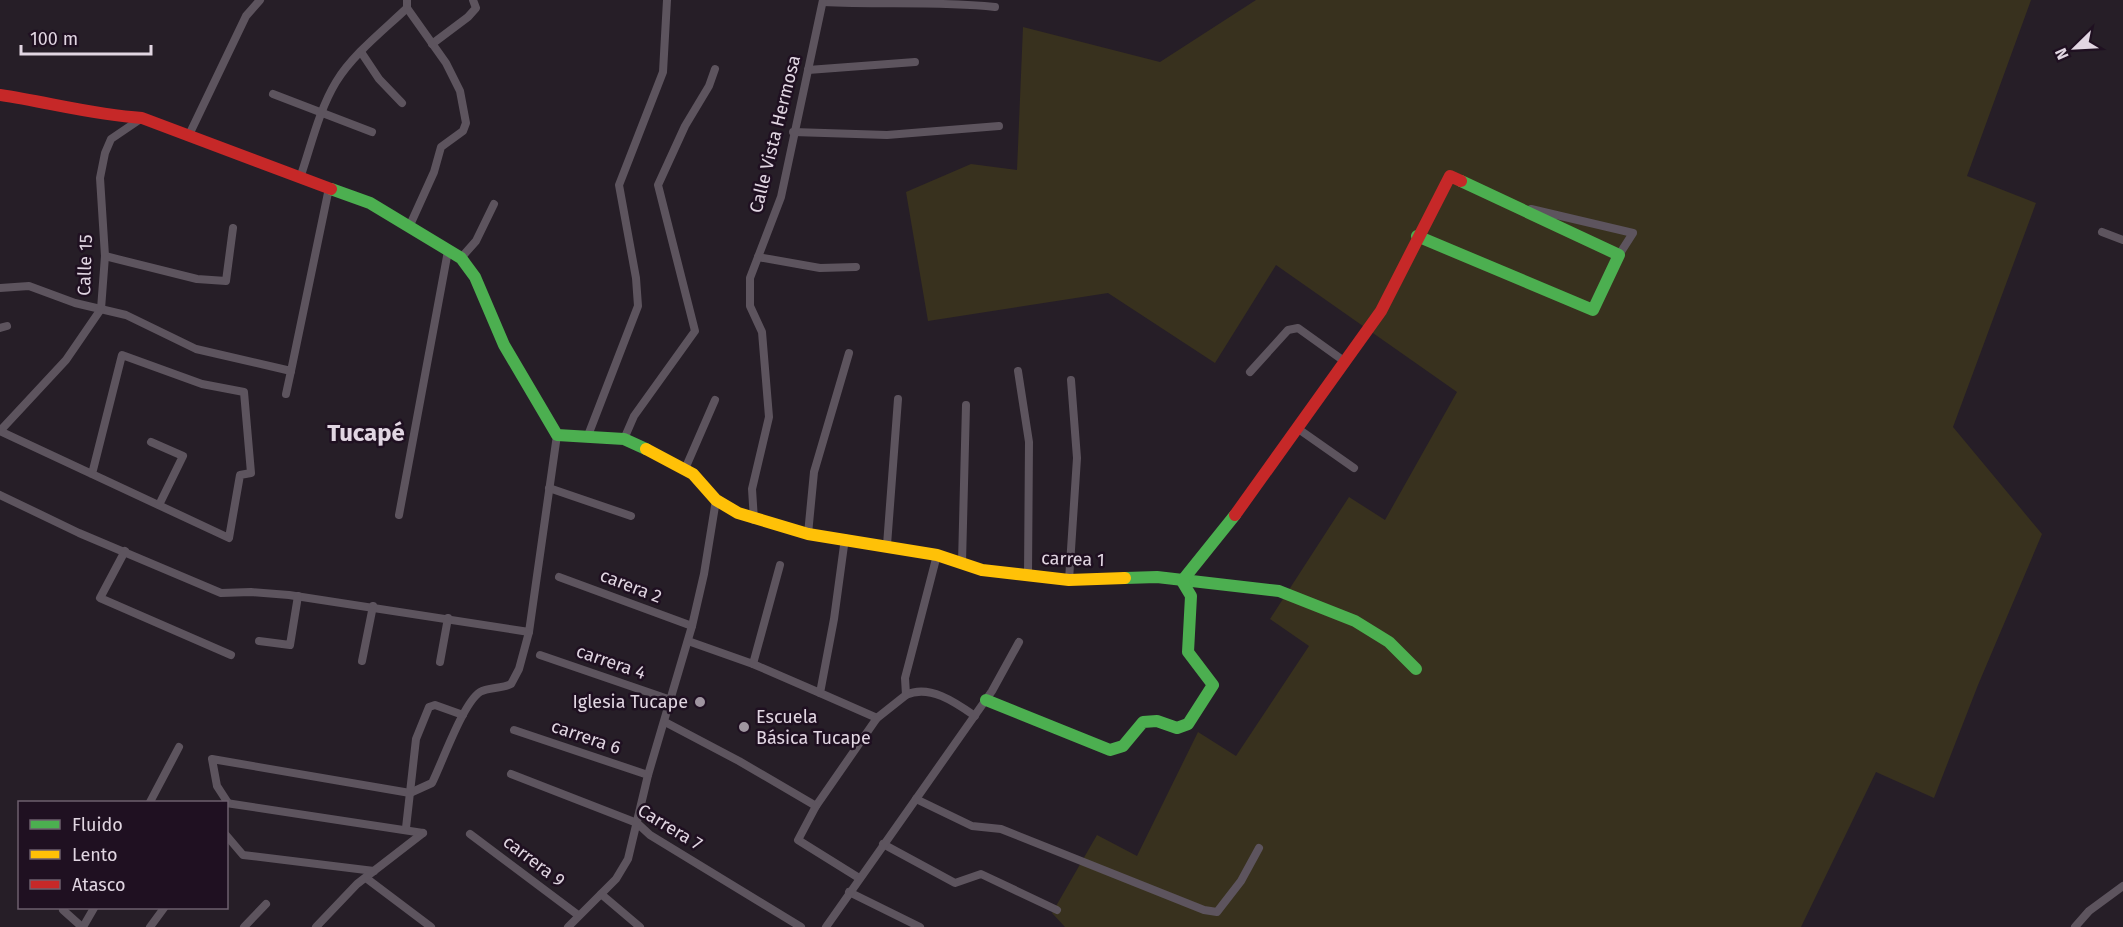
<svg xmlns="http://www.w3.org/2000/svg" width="2123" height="927" viewBox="0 0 2123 927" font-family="'Fira Sans',sans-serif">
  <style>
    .green { fill: #38311e }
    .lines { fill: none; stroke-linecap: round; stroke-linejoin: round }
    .street { stroke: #5d545e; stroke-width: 8 }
    .fast { stroke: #4caf50; stroke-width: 12 }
    .slow { stroke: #ffc107; stroke-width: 12 }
    .jam { stroke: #c62828; stroke-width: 12 }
    .poi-dot { fill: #a096a1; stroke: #1f1021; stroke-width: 2 }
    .labels { text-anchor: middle; stroke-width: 5; stroke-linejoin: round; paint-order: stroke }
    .street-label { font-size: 18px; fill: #e1d6e2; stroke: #1f1021 }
    .poi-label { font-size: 18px; fill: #e1d6e2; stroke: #1f1021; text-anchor: end }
    .district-label { font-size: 24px; font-weight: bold; fill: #e1d6e2; stroke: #1f1021 }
  </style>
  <rect width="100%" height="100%" fill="#261e27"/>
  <polygon class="green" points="1256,0 2031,0 1967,176 2036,203 1953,427 2042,534 1978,685 1934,798 1876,772 1801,927 1065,927 1052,913 1097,835 1137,856 1198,732 1236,756 1309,646 1270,619 1349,497 1385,520 1457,392 1276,265 1215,363 1108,293 928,321 906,192 971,164 1017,170 1023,27 1160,62"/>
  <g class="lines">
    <g class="street">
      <polyline points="407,0 407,8 446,63 460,91 466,123 463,131 441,147 434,172 410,225"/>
      <path d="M823,2C880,5 938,1 995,7"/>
      <polyline points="432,44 468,17 476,8 473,0"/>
      <polyline points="361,52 379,79 402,103"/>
      <polyline points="808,70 915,62"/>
      <polyline points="273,94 372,132"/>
      <polyline points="793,132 887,135 999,126"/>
      <polyline points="188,137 246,16 260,0"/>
      <path d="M300,178C311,146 319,110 336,82C353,54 384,30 407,8"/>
      <polyline points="1531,209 1633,233 1619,255"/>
      <polyline points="2102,232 2123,240"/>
      <polyline points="105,256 197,279 226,281 233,228"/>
      <polyline points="758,257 820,268 856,267"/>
      <polyline points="461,258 476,241 494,204"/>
      <polyline points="0,288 29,286 75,303 126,315 196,349 291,371 329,188"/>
      <polyline points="0,328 7,326"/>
      <polyline points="1018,371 1029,442 1028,575"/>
      <polyline points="1250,372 1288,330 1298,328 1344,361"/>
      <polyline points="286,394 291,371"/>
      <polyline points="1297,428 1354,468"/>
      <polyline points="0,431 229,538 240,475 251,473 244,392 202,384 122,355 92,474"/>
      <polyline points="0,431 66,360 101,309 105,256 100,178 105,153 111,139 142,118"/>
      <polyline points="587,438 638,306 636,278 619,185 663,72 667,0"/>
      <polyline points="624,439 634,416 695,331 658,185 685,126 709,86 715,69"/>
      <polyline points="151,442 183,456 159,505"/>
      <polyline points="685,469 715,400"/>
      <polyline points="549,488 631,516"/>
      <polyline points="0,495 79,533 221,593 251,592 289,595 529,632 557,435"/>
      <polyline points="399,515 448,251"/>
      <polyline points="754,520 752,489 769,417 762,332 750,306 750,278 781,197 823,0"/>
      <polyline points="808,534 814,472 849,353"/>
      <polyline points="845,538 834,619 820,693 877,718"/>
      <polyline points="887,545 898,399"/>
      <polyline points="125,551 100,598 231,655"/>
      <polyline points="962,563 966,405"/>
      <polyline points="559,577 692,626"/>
      <polyline points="1069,580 1077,458 1071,380"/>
      <polyline points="259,641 290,645 298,596"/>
      <polyline points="688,641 753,664 780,565"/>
      <polyline points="540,655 671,700"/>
      <polyline points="362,661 373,606"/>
      <polyline points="440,662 448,618"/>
      <polyline points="753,664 820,693"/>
      <path d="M906,695C929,684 955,702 975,716"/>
      <polyline points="665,722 739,761 816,806"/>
      <polyline points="514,730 648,775"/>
      <polyline points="511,774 637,823 650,835 801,927"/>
      <polyline points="916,799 972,826 1001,829 1204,910 1217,912 1241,881 1259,848"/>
      <polyline points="150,802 179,747"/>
      <polyline points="226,803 423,833"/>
      <path d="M228,803L217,786L212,759L410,793L432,783C442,763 463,703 480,692C488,687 501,689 511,684L519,669L529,632"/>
      <polyline points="406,828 416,739 429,707 435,705 463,715"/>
      <polyline points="470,834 578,915"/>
      <polyline points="226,835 243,855 374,871"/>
      <polyline points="883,844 955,883 981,874 1057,910"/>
      <polyline points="366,878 431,927"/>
      <polyline points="859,878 798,840 816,806 877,718 906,695 905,678 910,659 937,555"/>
      <polyline points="849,892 920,927"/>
      <polyline points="601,894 640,927"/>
      <polyline points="63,910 82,927"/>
      <polyline points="83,927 94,908"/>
      <polyline points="150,927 164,908"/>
      <polyline points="244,927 266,904"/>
      <polyline points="316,927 357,884 423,833"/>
      <polyline points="568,927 616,879 628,859 648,775 692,626 704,574 716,500"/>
      <polyline points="826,927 992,691 1019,642"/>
      <polyline points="2075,927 2089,911 2123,886"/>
    </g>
    <g class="fast">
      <polyline points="331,189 370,203 461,258 475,277 504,345 557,435 624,439 646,449"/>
      <polyline points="1417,236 1593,310 1619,255 1461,181"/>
      <polyline points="1125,578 1157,577 1279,591 1355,621 1389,642 1416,669"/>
      <polyline points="986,700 1110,750 1123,746 1143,722 1157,721 1177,728 1188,724 1213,685 1188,652 1191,596 1182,581 1235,515"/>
    </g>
    <polyline class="slow" points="646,449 693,474 716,500 738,513 808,534 937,555 982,570 1069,580 1125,578"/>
    <g class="jam">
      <path d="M0,95C47,102 94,115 142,118L331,189"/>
      <polyline points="1235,515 1381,311 1450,176 1461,181"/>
    </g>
  </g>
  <g class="poi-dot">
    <circle cx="700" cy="702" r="6"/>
    <circle cx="744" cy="727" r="6"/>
  </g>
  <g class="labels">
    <g class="street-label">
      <text transform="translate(775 134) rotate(-76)" y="6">Calle Vista Hermosa</text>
      <text transform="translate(85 265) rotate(-88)" y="6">Calle 15</text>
      <text transform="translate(1073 559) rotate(2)" y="6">carrea 1</text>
      <text transform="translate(631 586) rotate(21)" y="6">carera 2</text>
      <text transform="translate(611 662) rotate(19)" y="6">carrera 4</text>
      <text transform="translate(586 737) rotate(19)" y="6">carrera 6</text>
      <text transform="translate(670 827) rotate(31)" y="6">Carrera 7</text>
      <text transform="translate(534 861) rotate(37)" y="6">carrera 9</text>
    </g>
    <g class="poi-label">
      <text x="688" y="708">Iglesia Tucape</text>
      <text x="756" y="723" text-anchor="start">Escuela<tspan x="756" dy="21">Básica Tucape</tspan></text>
    </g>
    <g class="district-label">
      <text x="366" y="441">Tucapé</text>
    </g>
  </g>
  <rect x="18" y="801" width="210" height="108" fill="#1f1021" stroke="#6d5f6e" stroke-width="1.5"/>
  <rect x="30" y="820" width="30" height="9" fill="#4caf50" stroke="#6d5f6e" stroke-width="1.5"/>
  <text x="72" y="831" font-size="18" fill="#e1d6e2">Fluido</text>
  <rect x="30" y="850" width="30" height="9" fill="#ffc107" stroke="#6d5f6e" stroke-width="1.5"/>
  <text x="72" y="861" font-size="18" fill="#e1d6e2">Lento</text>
  <rect x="30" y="880" width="30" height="9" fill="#c62828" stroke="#6d5f6e" stroke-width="1.5"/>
  <text x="72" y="891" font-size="18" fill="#e1d6e2">Atasco</text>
  <g transform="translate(2075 48) rotate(246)" stroke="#1f1021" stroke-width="4.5" paint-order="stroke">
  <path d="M0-4.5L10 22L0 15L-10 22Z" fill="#e1d6e2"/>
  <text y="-9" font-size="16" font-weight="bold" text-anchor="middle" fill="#e1d6e2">N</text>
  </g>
  <path d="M21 45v9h130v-9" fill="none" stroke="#e1d6e2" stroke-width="3"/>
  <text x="30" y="45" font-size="18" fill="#e1d6e2" stroke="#1f1021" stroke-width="4.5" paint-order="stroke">100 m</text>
</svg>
